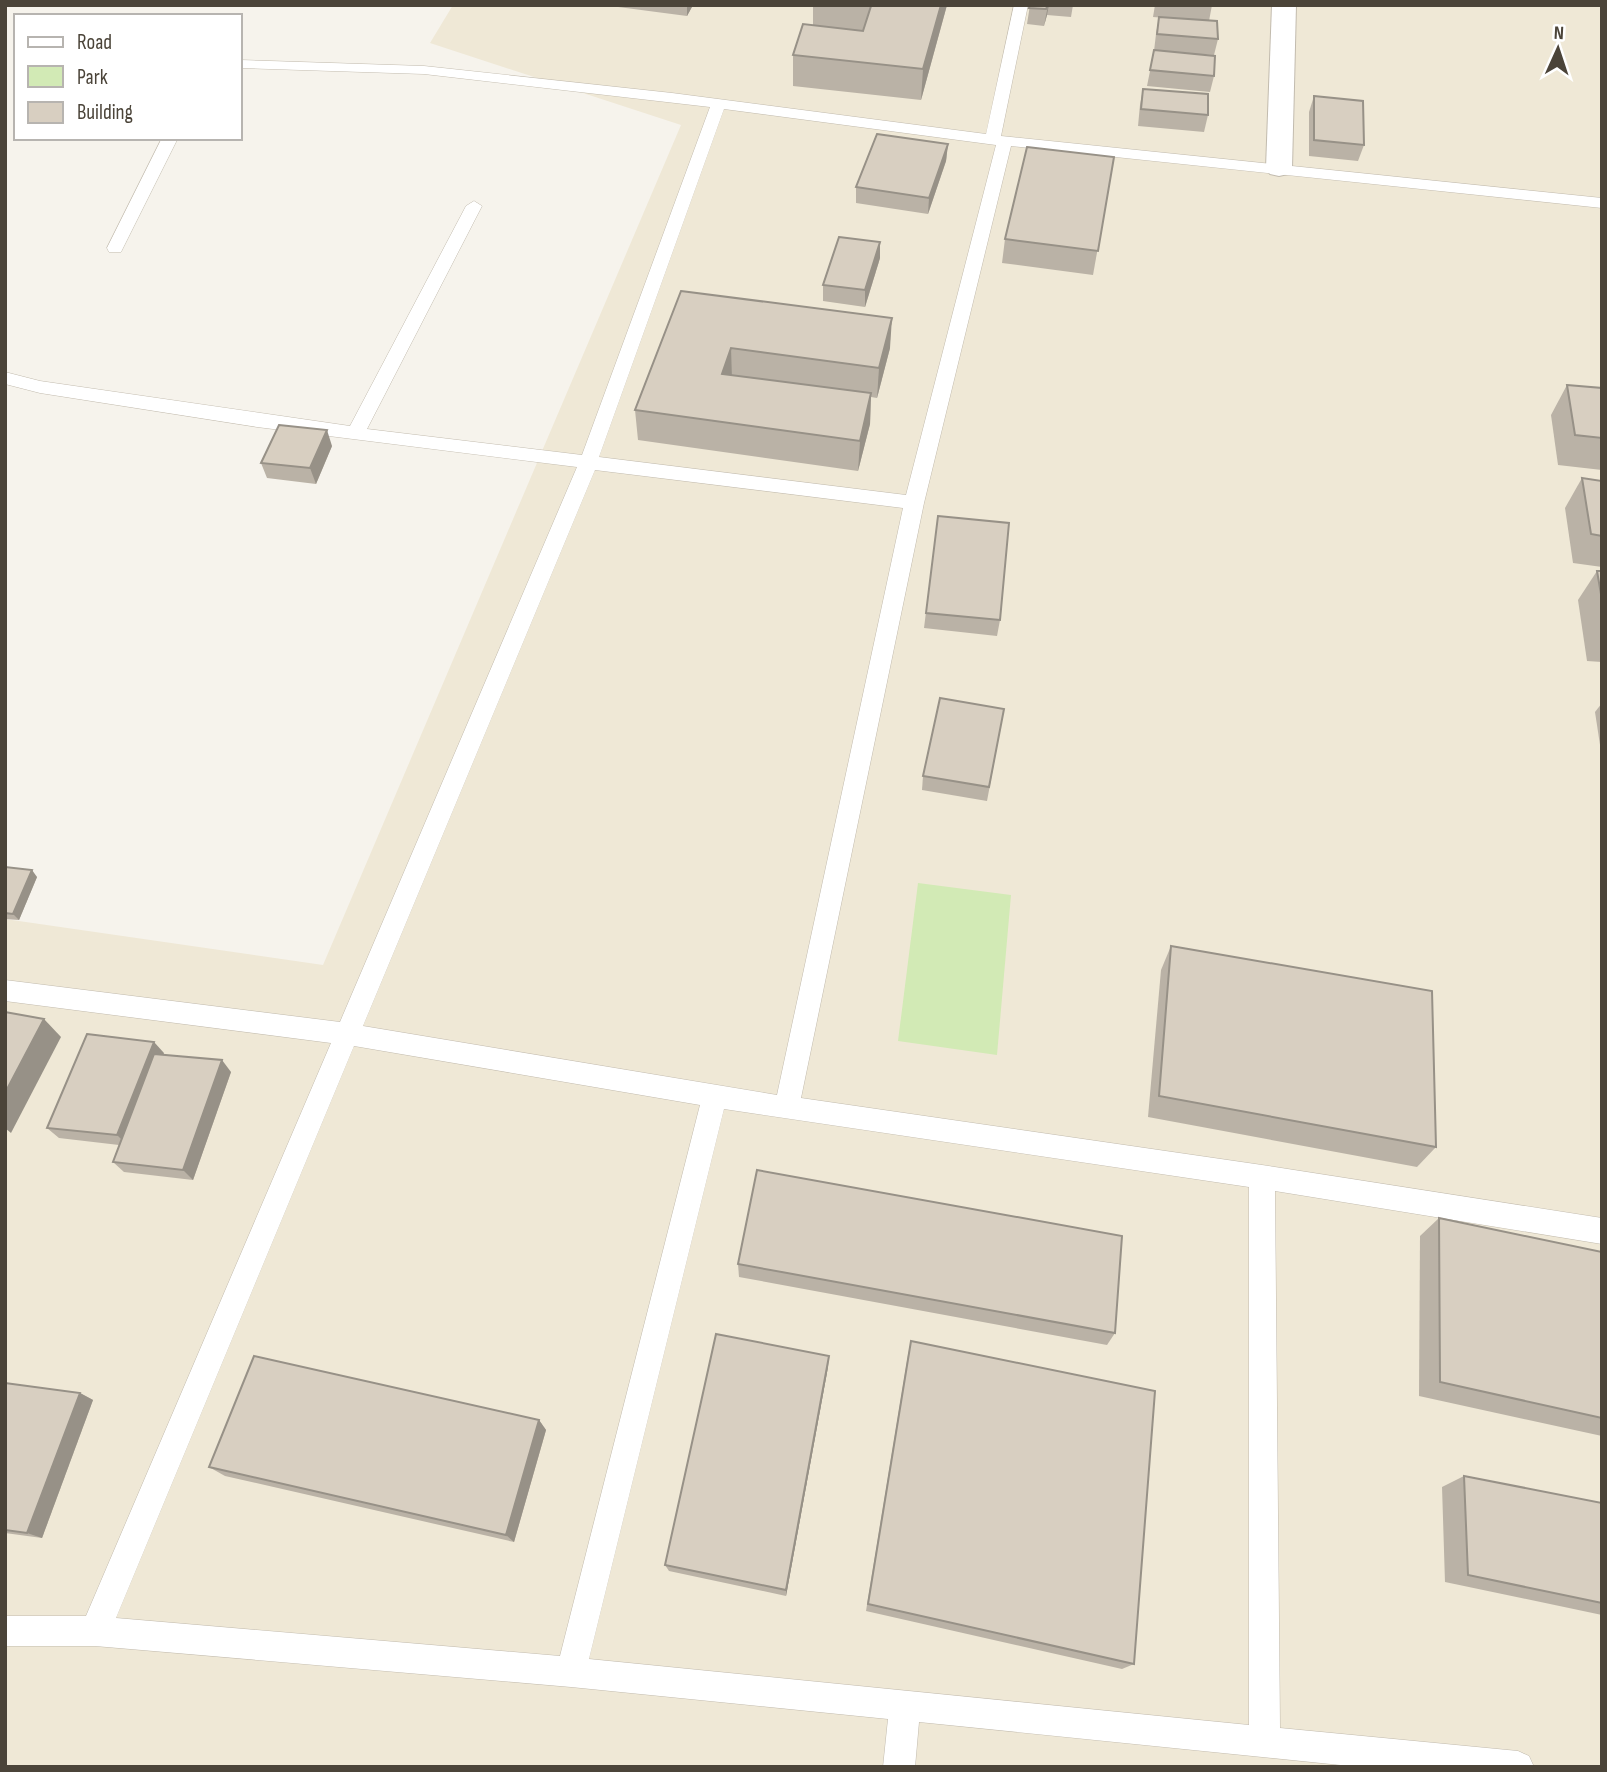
<svg xmlns="http://www.w3.org/2000/svg" width="1607" height="1772" viewBox="0 0 1607 1772" font-family="'Sofia Sans Condensed',sans-serif">
  <style>
    .education { fill: #efe8d6 }
    .green { fill: #d2eab5 }
    .lines { fill: none; stroke-linecap: round; stroke-linejoin: round }
    .service-casing { stroke: #c2bbae; stroke-width: 1 }
    .minor-casing { stroke: #c2bbae; stroke-width: 2 }
    .service { fill: #fff; fill-rule: evenodd }
    .minor { fill: #fff; fill-rule: evenodd }
    .wall { fill: #bab2a6 }
    .shaded-wall { fill: #979187 }
    .building { fill: #d8cfc1; stroke: #979187; stroke-width: 2 }
  </style>
  <rect width="100%" height="100%" fill="#f6f3ec"/>
  <polygon class="education" points="453,5 1602,5 1602,1767 5,1767 5,919 323,965 681,125 430,43"/>
  <polygon class="green" points="918,883 1011,895 997,1055 898,1041"/>
  <g class="lines">
    <g class="service-casing">
      <g id="service">
        <path d="M1014,5H1028L1001,136L1602,198V208L1011,146L924,503L801,1098L1262,1165L1602,1218V1244L1275,1191L1280,1728L1518,1751L1529,1756L1534,1767H1360L919,1722L915,1767H883L888,1719L571,1687L95,1646H5V1616H86L331,1043L5,1001V980L340,1022L577,467L257,427L40,393L5,384V372L40,381L350,426L466,206L474,201L482,206L367,429L582,455L710,107L424,74L240,68V60L424,66L672,93L986,134ZM724,109L996,145L906,495L599,457ZM595,470L903,508L777,1095L363,1026ZM354,1046L700,1105L560,1656L116,1618ZM724,1109L1249,1187V1725L589,1659Z"/>
        <polygon points="162,138 178,138 121,252 109,252 107,248"/>
      </g>
    </g>
    <g class="minor-casing">
      <polygon id="minor" points="1272,5 1296,5 1292,168 1288,174 1279,176 1270,174 1266,168"/>
    </g>
    <use href="#service" class="service"/>
    <use href="#minor" class="minor"/>
  </g>
  <g class="wall">
    <polygon points="603,5 693,5 687,16"/>
    <polygon points="813,5 947,5 921,100 793,86 793,55 813,25"/>
    <polygon points="1030,5 1073,5 1071,17 1047,15 1044,26 1027,24"/>
    <polygon points="1155,5 1212,5 1209,21 1218,39 1214,55 1180,53 1214,76 1210,92 1147,86 1154,51 1156,34 1159,17 1166,18 1153,17"/>
    <polygon points="1143,89 1208,115 1204,132 1138,126 1140,105"/>
    <polygon points="1314,96 1364,145 1358,161 1309,156 1309,112"/>
    <polygon points="948,144 946,161 928,214 856,203 856,187"/>
    <polygon points="1114,157 1093,275 1002,263 1005,239"/>
    <polygon points="880,258 865,307 823,301 823,285"/>
    <polygon points="681,291 890,348 877,398 871,397 870,424 858,471 638,440 635,410"/>
    <polygon points="1567,385 1602,388 1602,470 1558,465 1551,415"/>
    <polygon points="332,446 316,484 267,478 261,463"/>
    <polygon points="1582,478 1602,481 1602,567 1573,563 1565,508"/>
    <polygon points="938,516 1000,620 997,636 924,628"/>
    <polygon points="1597,571 1602,571 1602,662 1587,661 1578,600"/>
    <polygon points="1602,703 1602,758 1595,712"/>
    <polygon points="1004,709 987,801 922,790 923,776"/>
    <polygon points="5,867 37,877 19,920 5,919"/>
    <polygon points="1171,946 1436,1147 1417,1167 1148,1117 1161,970"/>
    <polygon points="164,1053 163,1055 231,1072 193,1180 124,1172 113,1162 119,1145 59,1138 47,1128"/>
    <polygon points="1439,1218 1602,1252 1602,1436 1419,1396 1420,1236"/>
    <polygon points="738,1264 1115,1333 1107,1345 739,1277"/>
    <polygon points="911,1341 1134,1664 1122,1669 866,1611 908,1355"/>
    <polygon points="828,1367 786,1596 669,1571 665,1565"/>
    <polygon points="5,1383 80,1393 93,1400 42,1538 5,1533"/>
    <polygon points="539,1420 546,1430 514,1542 225,1476 209,1467"/>
    <polygon points="1464,1476 1602,1503 1602,1615 1445,1582 1442,1487"/>
  </g>
  <g class="shaded-wall">
    <polygon points="687,5 693,5 687,16"/>
    <polygon points="941,5 947,5 921,100 923,69"/>
    <polygon points="1048,5 1049,5 1047,15 1044,26"/>
    <polygon points="948,144 946,161 928,214 929,198"/>
    <polygon points="880,242 880,258 865,307 865,290"/>
    <polygon points="892,318 890,348 877,398 879,368"/>
    <polygon points="731,348 732,379 722,374"/>
    <polygon points="871,393 870,424 858,471 860,441"/>
    <polygon points="327,430 332,446 316,484 310,468"/>
    <polygon points="32,870 37,877 19,920 13,914"/>
    <polygon points="44,1019 61,1037 11,1133 5,1128 5,1093"/>
    <polygon points="154,1042 164,1053 128,1146 117,1135"/>
    <polygon points="222,1060 231,1072 193,1180 183,1170"/>
    <polygon points="829,1356 828,1367 786,1596 786,1590"/>
    <polygon points="80,1393 93,1400 42,1538 27,1533"/>
    <polygon points="539,1420 546,1430 514,1542 506,1535"/>
  </g>
  <g class="building">
    <polygon points="865,5 941,5 923,69 793,55 803,24 863,31 871,6"/>
    <polygon points="1030,5 1048,5 1046,9 1029,8"/>
    <polygon points="1159,17 1217,21 1218,39 1157,34"/>
    <polygon points="1154,50 1215,56 1214,76 1150,70"/>
    <polygon points="1143,89 1208,94 1208,115 1141,109"/>
    <polygon points="1314,96 1363,101 1364,145 1314,140"/>
    <polygon points="877,134 948,144 929,198 856,187"/>
    <polygon points="1027,147 1114,157 1098,251 1005,239"/>
    <polygon points="839,237 880,242 865,290 823,285"/>
    <polygon points="681,291 892,318 879,368 731,348 722,374 871,393 860,441 635,410"/>
    <polygon points="1567,385 1602,388 1602,438 1575,435"/>
    <polygon points="279,425 327,430 310,468 261,463"/>
    <polygon points="1582,478 1602,481 1602,536 1591,534"/>
    <polygon points="938,516 1009,523 1000,620 926,613"/>
    <polygon points="1597,571 1602,571 1602,600"/>
    <polygon points="940,698 1004,709 989,787 923,776"/>
    <polygon points="5,867 32,870 13,914 5,913"/>
    <polygon points="1171,946 1432,991 1436,1147 1159,1096"/>
    <polygon points="5,1012 44,1019 5,1093"/>
    <polygon points="87,1034 154,1042 117,1135 47,1128"/>
    <polygon points="154,1054 222,1060 183,1170 113,1162"/>
    <polygon points="757,1170 1122,1236 1115,1333 738,1264"/>
    <polygon points="1439,1218 1602,1252 1602,1418 1440,1382"/>
    <polygon points="716,1334 829,1356 786,1590 665,1565"/>
    <polygon points="911,1341 1155,1391 1134,1664 868,1604"/>
    <polygon points="254,1356 539,1420 506,1535 209,1467"/>
    <polygon points="5,1383 80,1393 27,1533 5,1530"/>
    <polygon points="1464,1476 1602,1503 1602,1603 1468,1575"/>
  </g>
  <rect width="1607" height="1772" fill="none" stroke="#4b4439" stroke-width="14"/>
  <rect x="14" y="14" width="228" height="126" fill="#ffffff" stroke="#b7b4b0" stroke-width="2"/>
  <rect x="28" y="37" width="35" height="10" fill="#ffffff" stroke="#b7b4b0" stroke-width="2"/>
  <text x="77" y="49" font-size="21" fill="#4b4439">Road</text>
  <rect x="28" y="66" width="35" height="21" fill="#d2eab5" stroke="#b7b4b0" stroke-width="2"/>
  <text x="77" y="84" font-size="21" fill="#4b4439">Park</text>
  <rect x="28" y="102" width="35" height="21" fill="#d8cfc1" stroke="#b7b4b0" stroke-width="2"/>
  <text x="77" y="119" font-size="21" fill="#4b4439">Building</text>
  <g transform="translate(1558 49) rotate(3)" stroke="#ffffff" stroke-width="5" paint-order="stroke">
  <path d="M0-5L12 26L0 18L-12 26Z" fill="#4b4439"/>
  <text y="-10" font-size="19" font-weight="bold" text-anchor="middle" fill="#4b4439">N</text>
  </g>
</svg>
